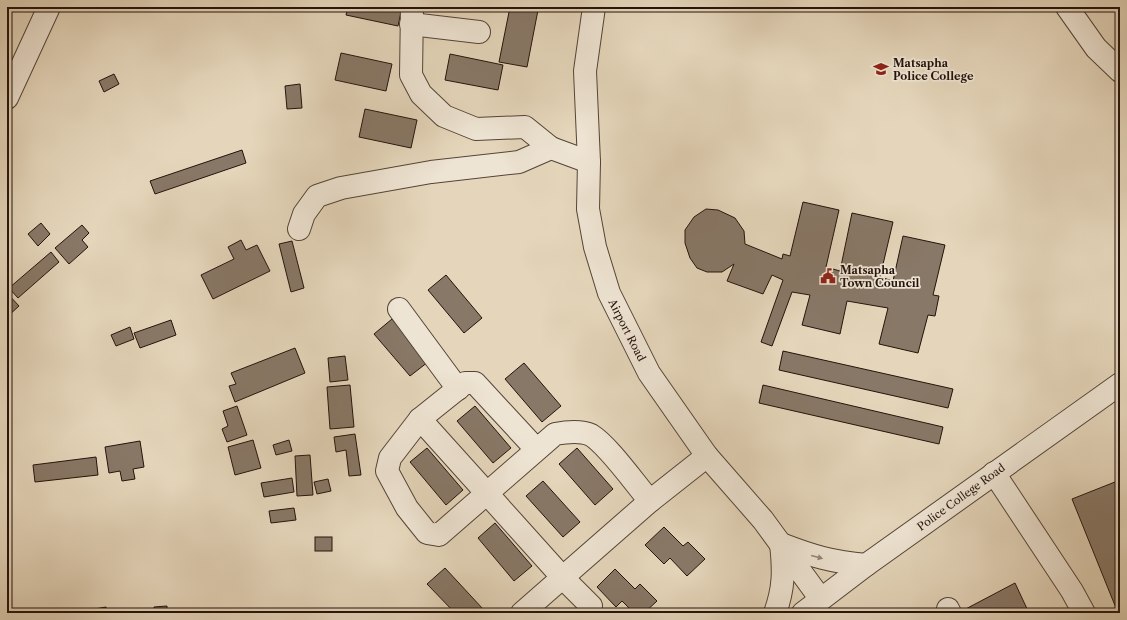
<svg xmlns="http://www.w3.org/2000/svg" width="1127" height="620" viewBox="0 0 1127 620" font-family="'Libre Caslon Text',serif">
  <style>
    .building { fill: #887867; stroke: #23130c }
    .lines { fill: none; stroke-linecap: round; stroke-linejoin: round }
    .minor-casing { stroke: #544438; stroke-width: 24 }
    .minor { stroke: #eee4d3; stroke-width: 22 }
    .oneway { fill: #938679 }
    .labels { text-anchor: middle; stroke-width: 3.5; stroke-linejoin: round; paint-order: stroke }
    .poi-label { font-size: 11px; font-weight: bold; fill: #23130c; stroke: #eee4d3; text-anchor: start }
    .street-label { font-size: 11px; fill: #23130c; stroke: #eee4d3 }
  </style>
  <rect width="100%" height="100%" fill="#e5d6bb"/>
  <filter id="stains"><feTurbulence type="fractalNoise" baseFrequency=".005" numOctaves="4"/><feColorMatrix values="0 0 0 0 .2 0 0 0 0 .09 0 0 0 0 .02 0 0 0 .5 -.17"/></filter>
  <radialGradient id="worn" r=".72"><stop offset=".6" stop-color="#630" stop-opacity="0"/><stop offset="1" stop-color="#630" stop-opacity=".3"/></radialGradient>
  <g class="building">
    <polygon points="348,7 402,7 398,26 346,15"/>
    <polygon points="510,7 538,10 527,67 499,62"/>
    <polygon points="341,53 392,64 386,91 335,80"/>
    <polygon points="450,54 503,65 498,90 445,80"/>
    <polygon points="114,74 119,84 104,92 99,81"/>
    <polygon points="300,84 302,108 287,109 285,86"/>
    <polygon points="365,109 417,120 411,148 359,137"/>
    <polygon points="242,150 246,163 155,194 150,181"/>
    <polygon points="803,202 839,210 826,267 840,271 852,213 893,222 880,277 893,281 903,236 945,245 933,295 939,296 935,316 928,315 918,353 879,344 888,308 847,301 840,334 802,325 810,295 792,292 772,346 761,342 783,280 772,275 763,294 727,281 734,264 722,272 707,272 697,268 690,258 685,243 685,230 694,217 706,209 718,210 735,218 744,231 745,244 782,259 783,254 790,256"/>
    <polygon points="41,223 50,234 38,246 28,234"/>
    <polygon points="82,225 89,233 82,240 88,247 69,264 55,248"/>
    <polygon points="241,240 246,250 257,245 270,271 213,299 201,275 234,259 228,247"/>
    <polygon points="292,241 304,288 291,292 279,244"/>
    <polygon points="51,252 59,262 18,298 9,288"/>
    <polygon points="446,275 482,318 464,333 428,290"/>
    <polygon points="7,293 19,306 7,317"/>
    <polygon points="392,319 428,362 410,376 374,334"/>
    <polygon points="171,320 176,335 140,348 134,333"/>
    <polygon points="130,327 134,339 116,346 111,335"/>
    <polygon points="295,348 305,373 235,402 229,386 236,384 231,373"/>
    <polygon points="783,351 953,389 948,408 779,370"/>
    <polygon points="345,356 348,380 330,382 328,358"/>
    <polygon points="524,363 561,406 542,422 505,379"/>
    <polygon points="350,385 354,427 330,429 327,387"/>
    <polygon points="763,385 943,427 939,444 759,403"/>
    <polygon points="237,406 247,435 227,442 222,429 228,426 223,411"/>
    <polygon points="475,406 511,448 493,463 457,421"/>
    <polygon points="355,434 361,475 349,476 346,450 336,452 334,437"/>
    <polygon points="253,440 261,468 235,475 228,447"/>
    <polygon points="289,440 292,451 276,455 273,445"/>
    <polygon points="140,441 144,467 133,469 135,479 122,481 120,471 109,473 105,447"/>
    <polygon points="427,448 463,490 446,505 410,462"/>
    <polygon points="577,448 613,489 595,505 559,464"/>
    <polygon points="310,455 313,495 297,496 295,456"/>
    <polygon points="96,457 98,475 35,482 33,465"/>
    <polygon points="292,478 294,492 264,497 261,483"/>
    <polygon points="328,479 331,491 317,494 314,482"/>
    <polygon points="1120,480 1120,613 1118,613 1072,499"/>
    <polygon points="543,481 580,522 563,537 526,496"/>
    <polygon points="294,508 296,520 271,523 269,511"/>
    <polygon points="495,523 532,566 514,581 478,538"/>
    <polygon points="664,527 683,546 688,542 705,559 687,576 670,558 664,564 645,545"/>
    <rect x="315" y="537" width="17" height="14"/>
    <polygon points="445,568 483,609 480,613 455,613 427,584"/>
    <polygon points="615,569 635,589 640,584 657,601 644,613 634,613 622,601 616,607 597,587"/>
    <polygon points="1015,583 1029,613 960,612"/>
    <polygon points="167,606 167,613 154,613 154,607"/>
    <polygon points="106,607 108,613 84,613 83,611"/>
  </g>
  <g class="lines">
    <g class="minor-casing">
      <g id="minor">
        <polyline points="412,7 411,75 421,94 444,116 476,129 525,127 551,148 589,162"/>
        <polyline points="594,7 585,71 589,162 588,209 595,247 609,293 649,373 707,456 763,520 820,598"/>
        <polyline points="1067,7 1096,48 1120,71"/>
        <polyline points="411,24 479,32"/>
        <polyline points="7,98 49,7"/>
        <polyline points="299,229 304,214 317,196 341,188 431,172 519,162 551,148"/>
        <polyline points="399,309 458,389"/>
        <polyline points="420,419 563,578 591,606"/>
        <path d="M536,449L475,383H465L420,419L390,458L387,471L407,508L427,533L439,535L555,434C566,432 580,430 591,435C608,445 636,485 650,501"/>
        <polyline points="994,473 1072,591 1084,613"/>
        <polyline points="948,609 950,613"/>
        <polyline points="522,613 650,501 707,456"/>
        <path d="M775,613C784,588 784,571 781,544C812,556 832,562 866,565"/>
        <polyline points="803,613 866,565 1120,384"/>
      </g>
    </g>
    <use href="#minor" class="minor"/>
  </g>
  <defs><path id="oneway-solid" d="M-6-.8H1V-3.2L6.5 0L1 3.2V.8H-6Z"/></defs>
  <use class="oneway" href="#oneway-solid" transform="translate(817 557) rotate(15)"/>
  <defs>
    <g id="university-bare" transform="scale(1.2)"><path d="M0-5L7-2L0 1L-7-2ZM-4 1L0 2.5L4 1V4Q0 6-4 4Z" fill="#8f2418" stroke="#eee4d3" stroke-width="2.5" paint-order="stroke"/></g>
    <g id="civic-bare" transform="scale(1.2)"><path d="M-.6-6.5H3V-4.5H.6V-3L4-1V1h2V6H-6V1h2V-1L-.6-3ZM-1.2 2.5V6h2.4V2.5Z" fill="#8f2418" stroke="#eee4d3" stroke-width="2.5" paint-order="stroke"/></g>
  </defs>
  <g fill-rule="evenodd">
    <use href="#university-bare" x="881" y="69"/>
    <use href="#civic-bare" x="828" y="276"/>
  </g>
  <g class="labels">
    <g class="poi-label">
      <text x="893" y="67">Matsapha<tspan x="893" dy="13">Police College</tspan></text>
      <text x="840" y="274">Matsapha<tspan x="840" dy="13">Town Council</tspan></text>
    </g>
    <g class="street-label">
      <text transform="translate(627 330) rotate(63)" y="4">Airport Road</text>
      <text transform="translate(961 497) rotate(-36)" y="4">Police College Road</text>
    </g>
  </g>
  <rect width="1127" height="620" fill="none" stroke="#e5d6bb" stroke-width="24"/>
  <rect x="8" y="8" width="1111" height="604" fill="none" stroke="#23130c" stroke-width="2"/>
  <rect x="12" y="12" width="1103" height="596" fill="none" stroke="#23130c"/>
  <rect width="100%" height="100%" filter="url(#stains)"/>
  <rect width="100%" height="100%" fill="url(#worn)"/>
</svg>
